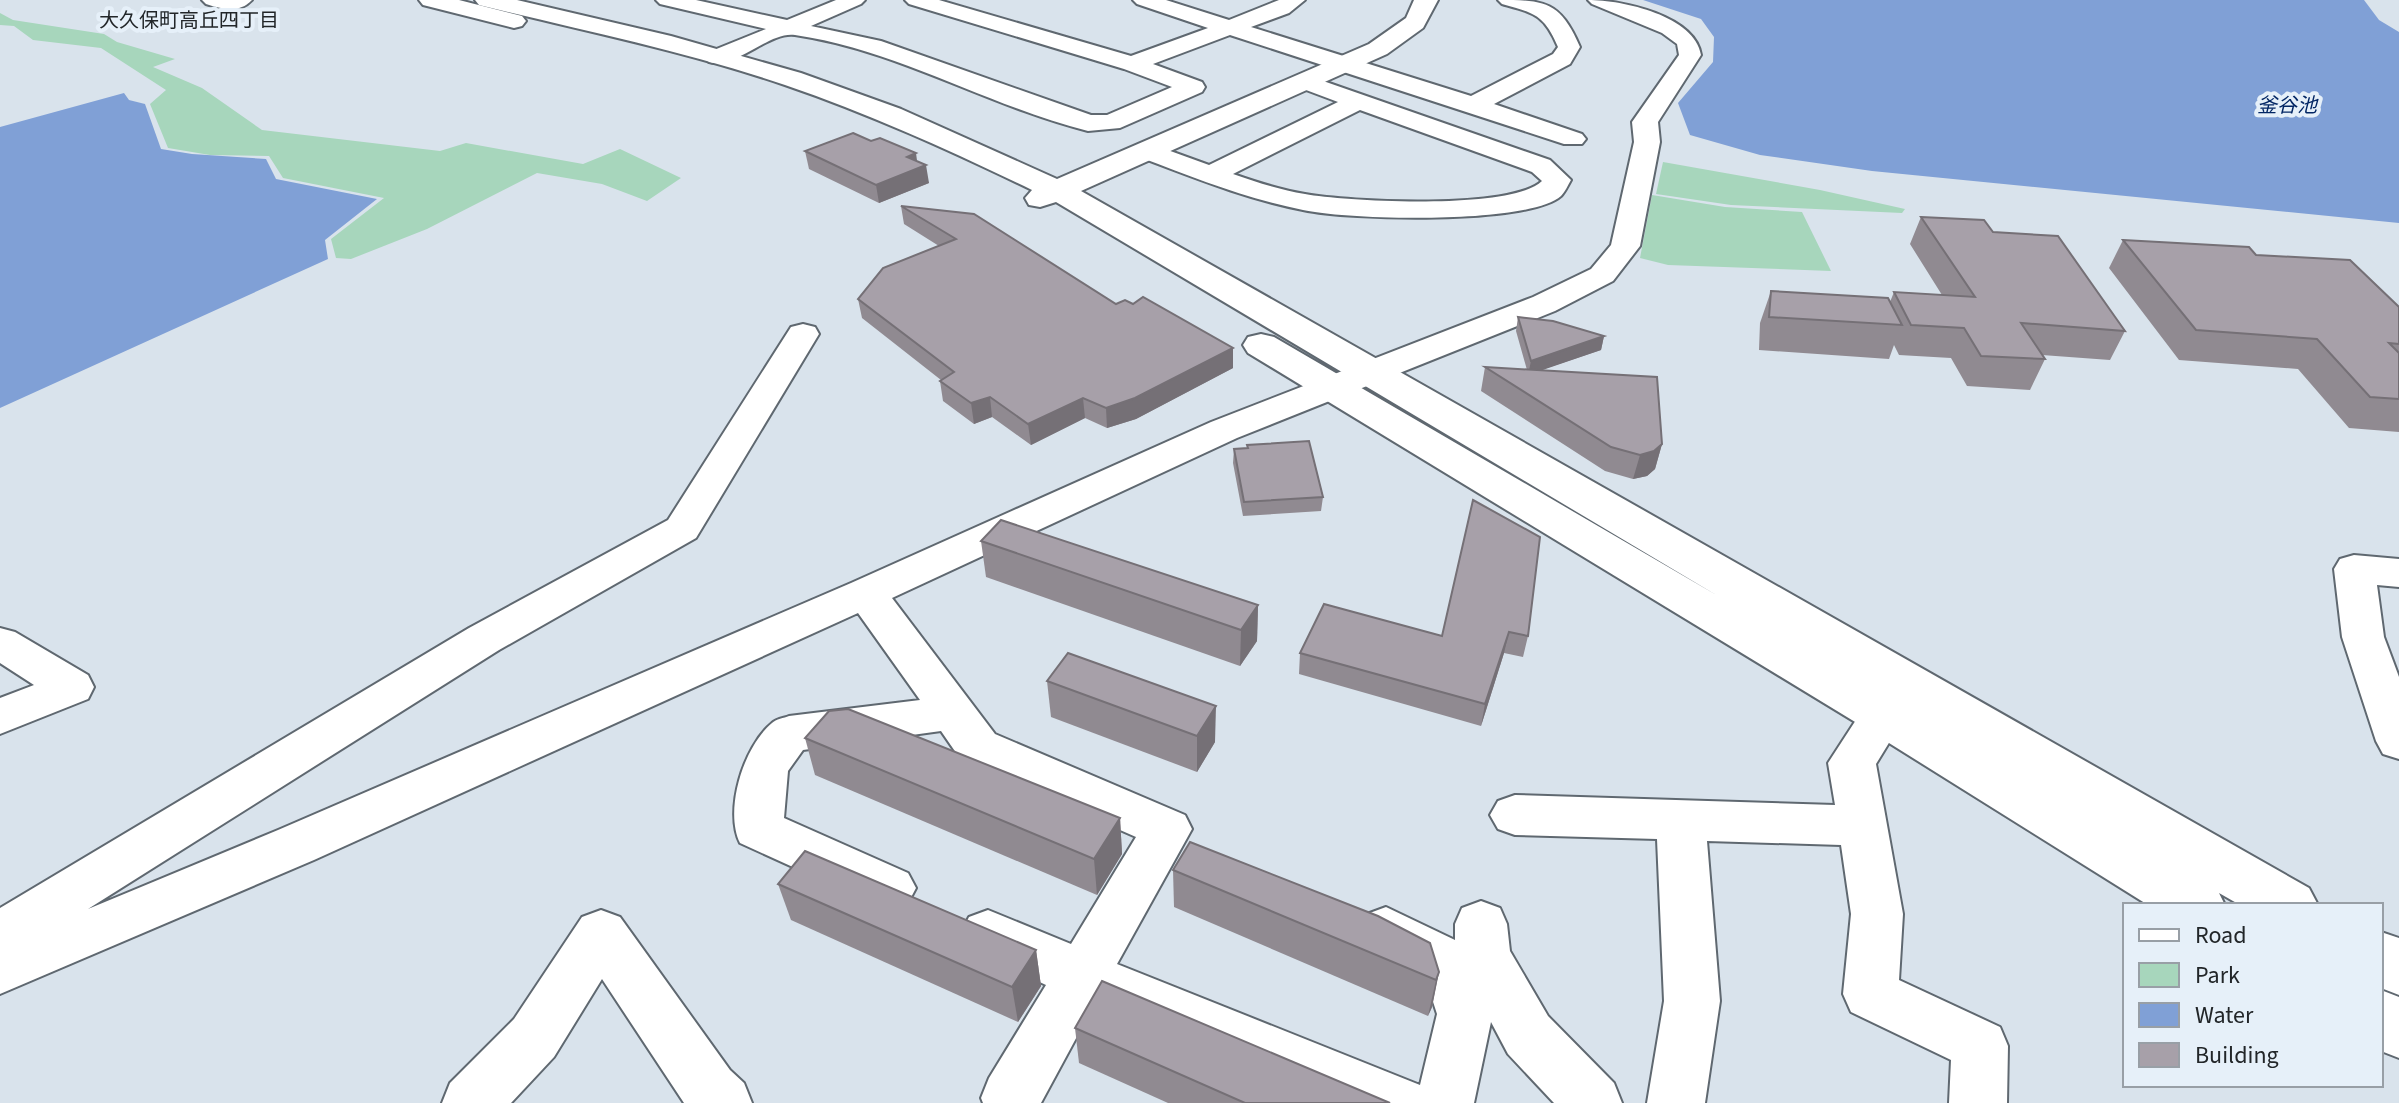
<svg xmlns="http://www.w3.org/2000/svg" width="2399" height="1103" viewBox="0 0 2399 1103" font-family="'Source Sans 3','Noto Sans JP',sans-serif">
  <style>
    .green { fill: #a7d6bc }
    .water { fill: #80a0d6 }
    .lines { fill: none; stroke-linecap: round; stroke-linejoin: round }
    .minor-casing { stroke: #5f6870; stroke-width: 4 }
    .tertiary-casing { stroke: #5f6870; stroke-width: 4 }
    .minor { fill: #fff; fill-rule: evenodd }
    .tertiary { fill: #fff; fill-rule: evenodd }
    .wall { fill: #908a91 }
    .shaded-wall { fill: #757076 }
    .building { fill: #a7a0a9; stroke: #757076; stroke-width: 2 }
    .labels { text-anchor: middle; stroke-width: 8; stroke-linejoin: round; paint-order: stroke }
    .far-neighbourhood-label { font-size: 20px; fill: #222629; stroke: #e6f0f9 }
    .far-water-label { font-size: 20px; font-style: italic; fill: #022664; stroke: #e6f0f9 }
  </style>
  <rect width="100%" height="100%" fill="#d9e3ec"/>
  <g class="green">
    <polygon points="0,13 13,20 104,34 117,42 175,59 153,67 202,88 262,130 440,151 466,143 583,164 620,149 681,178 647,201 602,184 537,173 427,229 351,259 336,258 331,239 384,198 283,178 269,156 210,155 168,148 150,104 166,90 101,48 33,40 14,26 0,25"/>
    <polygon points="1663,162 1820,190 1905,209 1902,213 1731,205 1656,194"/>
    <polygon points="1652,195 1725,207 1802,212 1831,271 1668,265 1640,258"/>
  </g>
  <g class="water">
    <polygon points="1643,0 2364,0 2379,20 2399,32 2399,223 1872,171 1760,155 1690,135 1678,103 1713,62 1714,37 1701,19"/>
    <polygon points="124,93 129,100 145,104 161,149 192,154 266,159 276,179 377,199 325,240 328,259 0,408 0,127"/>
  </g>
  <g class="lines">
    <g class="minor-casing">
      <g id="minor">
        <path d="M202,0H252C239,14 222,9 206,4Z"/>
        <path d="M656,0H696L787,20L836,0H865L861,4L811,26L881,41L1091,115H1107L1172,87L1124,69L909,4L905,0H939L1131,56L1208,28L1137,4L1133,0H1166L1229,20L1279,0H1305L1289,13L1251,27L1471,96L1553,54L1558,47C1544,14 1534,13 1502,4L1498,0C1545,0 1560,1 1580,47L1570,64L1494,104L1582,134L1586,139L1582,144H1564L1230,35L1153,64L1202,82L1205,87L1202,92L1120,128L1088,131C988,106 898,50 795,35C769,31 737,69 709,62L705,57L709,52L766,29L660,4Z"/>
        <path d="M1588,0C1623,0 1695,16 1701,55L1658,122L1660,142L1640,246L1613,281L1555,311L1237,438L892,598L995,734L1185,815L1192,829L1117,964L1420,1085L1437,1014L1425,977L1367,946L1360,930L1367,914L1386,907L1455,940V924L1462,908L1481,901L1500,908L1507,924L1510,951L1548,1016L1614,1083L1622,1103H1554L1508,1054L1491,1022L1474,1103H1329L1094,1005L1041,1103H983L981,1098L989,1078L1046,985L969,949L961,933L969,917L988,910L1071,944L1136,837L961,760L941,731L803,750L788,771L784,818L908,873L916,888L908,903L890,910L872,903L740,843C724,811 743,747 772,723C776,719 784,718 789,716L920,700L858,613L314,860L0,994V908L469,628L668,520L791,327L803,324L815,327L819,334L696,538L499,650L88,909L278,830L851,583L1211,422L1533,297L1591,269L1611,245L1634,142L1632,122L1679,55L1677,44L1662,33L1592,4Z"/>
        <path d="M1306,75L1550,160L1571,180C1568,185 1565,192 1561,196C1528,225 1348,220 1303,210C1247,199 1195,178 1142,158L1138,152L1142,146L1151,144L1209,165L1338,102L1298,87L1294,82L1298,77ZM1360,110L1532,172L1542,181C1513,210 1348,202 1305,194C1280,190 1256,182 1233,174Z"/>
        <polygon points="2354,555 2399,559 2399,587 2377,585 2384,637 2399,677 2399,759 2383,754 2376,741 2342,637 2334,569 2340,559"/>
        <polygon points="0,628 15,632 88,675 94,687 88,699 0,734 0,698 34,685 0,663"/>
        <polygon points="1883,698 1899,703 1906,715 1876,764 1903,914 1899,980 2000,1027 2008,1046 2007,1103 1949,1103 1951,1060 1851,1012 1843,994 1851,914 1841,845 1707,841 1720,1001 1705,1103 1647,1103 1664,1001 1657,839 1515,835 1498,829 1490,815 1498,801 1515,795 1835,805 1828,763 1867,703"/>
        <polygon points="601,910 620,917 730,1070 744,1083 752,1103 684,1103 602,979 554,1057 511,1103 442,1103 450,1083 514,1019 582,917"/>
      </g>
    </g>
    <g class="tertiary-casing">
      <g id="tertiary">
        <polygon points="419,0 459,0 522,16 526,21 522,26 514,28 423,5"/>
        <path d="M475,0H517L671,36L801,73L901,109L1057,179L1369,44L1406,18L1414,0H1438L1423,28L1387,54L1081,191L2309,888L2318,905H2240L2219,893L2225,905H2148L1865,728L1248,353L1243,345L1248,337L1261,334L1274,337L1718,596L1056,202L1040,207L1029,205L1025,198L1032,190C951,151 870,114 785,85C685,51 581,30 479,5Z"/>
        <polygon points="2381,932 2399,938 2399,995 2381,988"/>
        <polygon points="2381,990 2399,997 2399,1058 2381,1051"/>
      </g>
    </g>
    <use href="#minor" class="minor"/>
    <use href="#tertiary" class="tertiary"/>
  </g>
  <g class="wall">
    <polygon points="805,151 917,161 929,183 879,203 809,169"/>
    <polygon points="901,206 1116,304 1133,304 1233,348 1233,368 1136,419 1107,428 1085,418 1031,445 992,417 974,424 943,401 940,381 941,380 862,318 858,299 939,246 904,224"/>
    <polygon points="1921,217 1993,232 2125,331 2110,360 2042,355 2045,359 2030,390 1967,386 1951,358 1899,355 1894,345 1889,359 1759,350 1760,323 1771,291 1890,302 1894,292 1942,295 1910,244"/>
    <polygon points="2123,240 2256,255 2399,307 2399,432 2349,428 2298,369 2179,360 2109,268"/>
    <polygon points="1518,317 1604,336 1601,350 1541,370 1662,444 1655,469 1647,476 1633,479 1605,471 1481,391 1485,367 1527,370 1516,331"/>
    <polygon points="1247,445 1323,497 1321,511 1243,516 1233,463 1234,449 1247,448"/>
    <polygon points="1473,500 1528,636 1523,657 1504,653 1481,726 1299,674 1300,653 1442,636"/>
    <polygon points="981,541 1258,605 1257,641 1240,666 986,577"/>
    <polygon points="1047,681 1215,742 1197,772 1051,717"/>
    <polygon points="805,738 1120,818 1122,854 1097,895 815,775"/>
    <polygon points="1173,870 1439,972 1432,1007 1428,1016 1174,907"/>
    <polygon points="778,884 1036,950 1041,986 1018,1022 791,920"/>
    <polygon points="1075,1028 1390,1103 1168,1103 1079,1063"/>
  </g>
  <g class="shaded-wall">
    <polygon points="916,153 918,168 926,165 929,183 879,203 876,185 907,157"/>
    <polygon points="1604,336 1601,350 1528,375 1531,361"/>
    <polygon points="1233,348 1233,368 1136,419 1107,428 1106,408"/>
    <polygon points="990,397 992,417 974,424 971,403"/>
    <polygon points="1083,398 1085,418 1031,445 1028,424"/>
    <polygon points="1662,444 1655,469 1647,476 1633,479 1640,455"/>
    <polygon points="1258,605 1257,641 1240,666 1241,630"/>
    <polygon points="1509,632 1504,653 1481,726 1485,704"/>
    <polygon points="1216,706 1215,742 1197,772 1197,736"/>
    <polygon points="1120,818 1122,854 1097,895 1094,859"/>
    <polygon points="1036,950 1041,986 1018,1022 1012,987"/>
    <polygon points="1439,972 1432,1007 1428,1016 1436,980"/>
  </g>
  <g class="building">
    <polygon points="853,133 871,141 880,138 916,153 907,157 926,165 876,185 805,151"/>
    <polygon points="901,206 974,214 1116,304 1125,300 1133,304 1143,297 1233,348 1135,398 1106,408 1083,398 1028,424 990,397 971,403 940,381 954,372 858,299 883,268 956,239"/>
    <polygon points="1921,217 1984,220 1993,232 2058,236 2125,331 2021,323 2045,359 1981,356 1964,328 1911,325 1894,292 1975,297"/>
    <polygon points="2123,240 2249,247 2256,255 2350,260 2399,307 2399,344 2389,343 2399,353 2399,399 2370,397 2317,339 2196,330"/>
    <polygon points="1771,291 1888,298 1902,325 1769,317"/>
    <polygon points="1518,317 1553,321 1604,336 1531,361"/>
    <polygon points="1485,367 1657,377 1662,444 1654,451 1640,455 1611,447"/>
    <polygon points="1309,441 1323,497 1244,502 1234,449 1248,448 1247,445"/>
    <polygon points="1473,500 1540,537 1528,636 1509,632 1485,704 1300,653 1324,604 1442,636"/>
    <polygon points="1001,520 1258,605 1241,630 981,541"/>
    <polygon points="1068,653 1216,706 1197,736 1047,681"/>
    <polygon points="848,709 1120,818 1094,859 805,738 829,711"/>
    <polygon points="1190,842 1378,916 1430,943 1439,972 1436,980 1173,870"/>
    <polygon points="805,851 1036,950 1012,987 778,884"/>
    <polygon points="1102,981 1390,1103 1245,1103 1075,1028"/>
  </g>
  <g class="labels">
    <g class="far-neighbourhood-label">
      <text x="189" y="27">大久保町高丘四丁目</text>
    </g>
    <g class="far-water-label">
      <text x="2287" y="112">釜谷池</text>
    </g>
  </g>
  <rect x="2123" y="903" width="260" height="184" fill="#e6f0f9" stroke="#989fa6" stroke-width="2"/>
  <rect x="2139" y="929" width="40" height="12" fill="#ffffff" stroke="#989fa6" stroke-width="2"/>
  <text x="2195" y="943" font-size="24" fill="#222629">Road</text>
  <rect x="2139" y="963" width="40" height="24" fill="#a7d6bc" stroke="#989fa6" stroke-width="2"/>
  <text x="2195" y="983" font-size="24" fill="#222629">Park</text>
  <rect x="2139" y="1003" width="40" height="24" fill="#80a0d6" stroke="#989fa6" stroke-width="2"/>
  <text x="2195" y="1023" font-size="24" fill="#222629">Water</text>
  <rect x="2139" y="1043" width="40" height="24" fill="#a7a0a9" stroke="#989fa6" stroke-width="2"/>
  <text x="2195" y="1063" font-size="24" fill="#222629">Building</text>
</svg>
